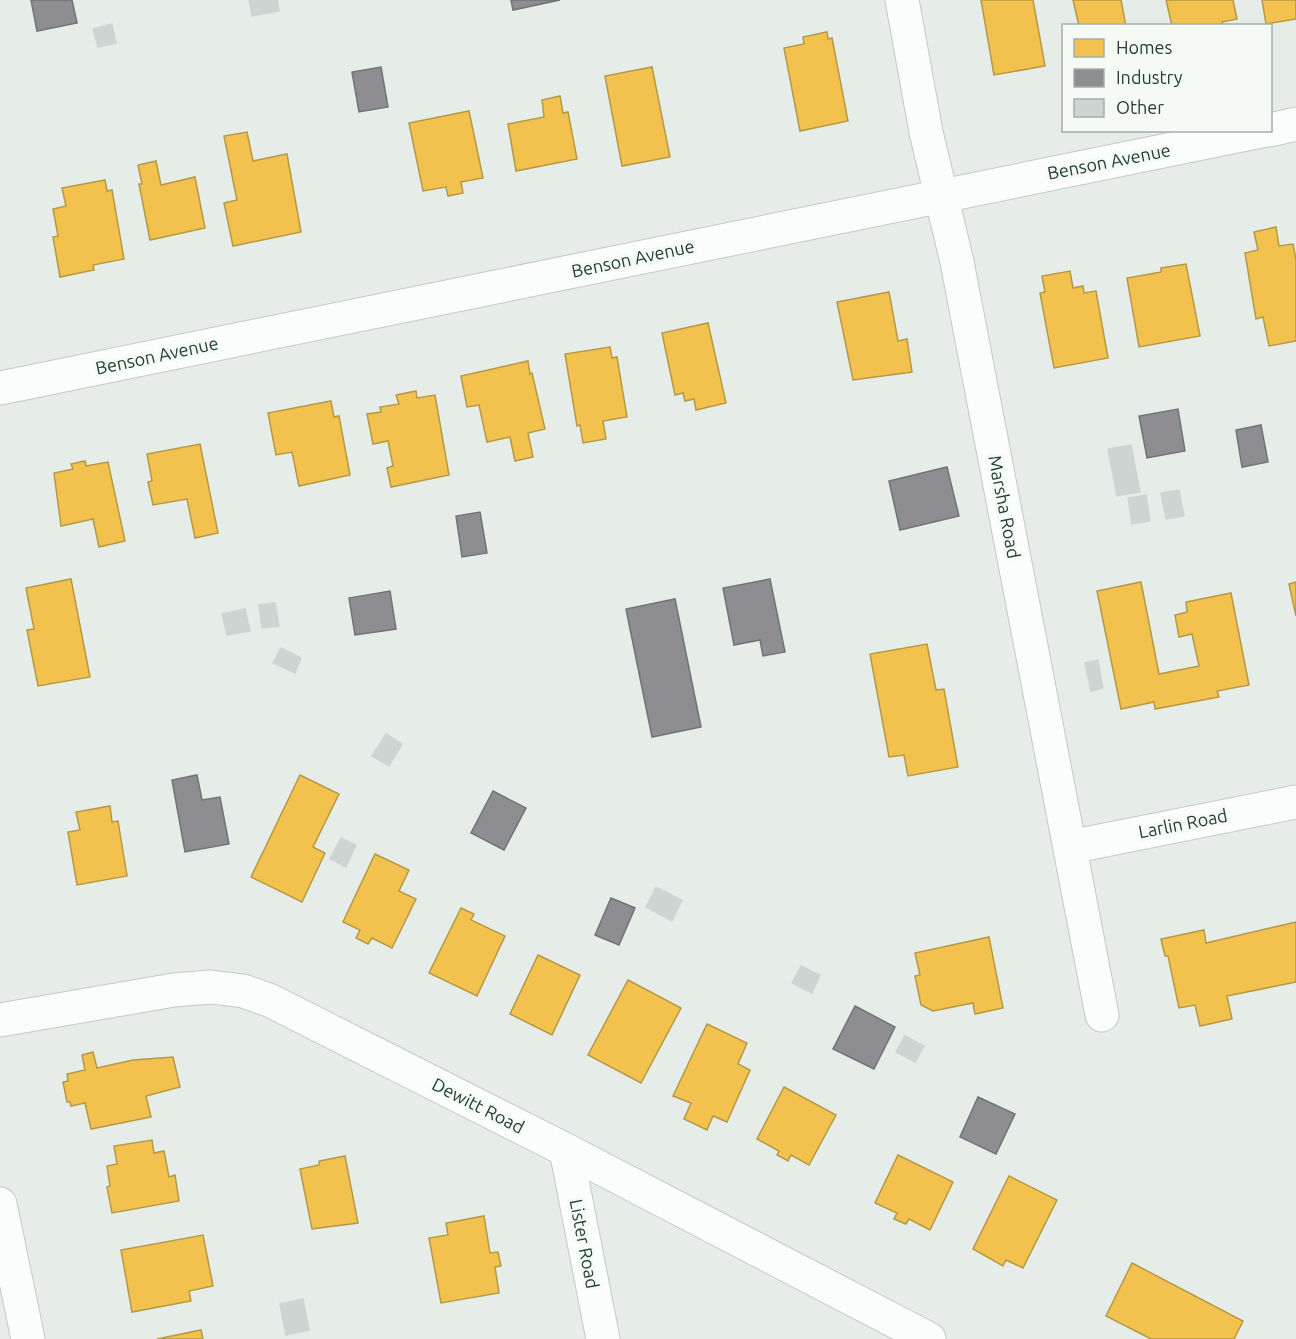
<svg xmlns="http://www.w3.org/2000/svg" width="1296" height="1339" viewBox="0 0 1296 1339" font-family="Ubuntu,sans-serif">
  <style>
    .homes { fill: #f2c14e; stroke: #b49a45; stroke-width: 1.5 }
    .industry { fill: #8d8d92; stroke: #6d7675; stroke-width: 1.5 }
    .building { fill: #ced4d1; stroke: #cfd4d1; stroke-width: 1.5 }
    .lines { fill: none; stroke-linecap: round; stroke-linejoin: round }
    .minor-casing { stroke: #c3c9c5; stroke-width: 35 }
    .tertiary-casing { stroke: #c3c9c5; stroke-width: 35 }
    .minor { stroke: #fbfcfc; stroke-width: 33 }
    .tertiary { stroke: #fbfcfc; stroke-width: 33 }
    .labels { text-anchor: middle; stroke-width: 6; stroke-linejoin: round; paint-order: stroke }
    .street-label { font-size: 18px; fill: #234031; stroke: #f5faf6 }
  </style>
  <rect width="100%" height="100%" fill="#e6ece8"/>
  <g class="homes">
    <polygon points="981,0 1033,0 1045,66 994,75"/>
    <polygon points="1073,0 1121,0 1126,26 1079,26"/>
    <polygon points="1166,0 1233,0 1237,19 1222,22 1223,26 1172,26"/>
    <polygon points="1262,0 1296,0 1296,19 1266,24"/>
    <polygon points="827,32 828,39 832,38 848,121 800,131 784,48 804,44 803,37"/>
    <polygon points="652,67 670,157 622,166 605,76"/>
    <polygon points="560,96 563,113 568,112 577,159 516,171 508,124 544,117 542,100"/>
    <polygon points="469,111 483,178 461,182 463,193 448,196 446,187 423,191 409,123"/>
    <polygon points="247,132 253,161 287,154 301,232 233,246 224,203 237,200 224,136"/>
    <polygon points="156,161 161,185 195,177 205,228 150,240 139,184 142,184 138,165"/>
    <polygon points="105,180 107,191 112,190 124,259 93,265 94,270 60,277 53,237 58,236 53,209 66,206 62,188"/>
    <polygon points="1276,227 1279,246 1293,244 1296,260 1296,341 1269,346 1263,317 1256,319 1245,253 1258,250 1254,232"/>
    <polygon points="1186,264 1200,336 1139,347 1127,278 1161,272 1161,268"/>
    <polygon points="1070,271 1073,288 1083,286 1084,293 1096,291 1108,358 1054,368 1040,293 1045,292 1042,276"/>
    <polygon points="889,292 898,341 907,339 912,372 853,380 837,302"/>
    <polygon points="708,323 726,403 696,410 694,399 685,401 683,393 675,395 662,333"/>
    <polygon points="610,347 612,358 617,357 627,417 603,421 606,439 583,443 580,425 577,426 565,354"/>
    <polygon points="528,361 530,374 532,373 545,429 528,433 533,457 515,461 510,437 487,442 479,405 467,407 461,376"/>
    <polygon points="416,391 417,398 435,395 449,475 391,487 387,468 393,466 388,441 373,444 367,414 381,412 380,407 399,404 396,395"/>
    <polygon points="331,401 334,417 339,416 350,475 299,486 292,452 276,455 268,413"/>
    <polygon points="200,444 218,533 195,538 187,499 153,505 148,482 152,481 147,454"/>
    <polygon points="85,461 86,466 108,462 125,541 99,547 93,519 61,526 54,473 73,469 71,464"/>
    <polygon points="71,579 90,677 38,686 27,630 34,629 26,588"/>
    <polygon points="1141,582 1159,674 1199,666 1192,634 1179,637 1175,615 1187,612 1186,602 1231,593 1249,685 1217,691 1219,697 1155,709 1154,702 1121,709 1097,591"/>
    <polygon points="1296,582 1296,616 1289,584"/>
    <polygon points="927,644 936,690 944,689 958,767 908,776 904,755 889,757 870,654"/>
    <polygon points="300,775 339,794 313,847 325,853 302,902 251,877"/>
    <polygon points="110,806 112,822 118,821 127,876 77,885 68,832 80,830 76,812"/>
    <polygon points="375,854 409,870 399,891 416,899 392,948 372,938 368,944 356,938 360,930 343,922"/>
    <polygon points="461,908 474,914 471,920 505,936 477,996 429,973"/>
    <polygon points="1296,922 1296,982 1227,996 1232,1019 1200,1026 1195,1005 1179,1008 1168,956 1165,956 1161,939 1204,930 1206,943"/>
    <polygon points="989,937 1003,1008 975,1014 973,1003 933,1011 921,1005 915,976 920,975 915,953"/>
    <polygon points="538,955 580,975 552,1035 510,1014"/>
    <polygon points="628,980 681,1008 641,1083 588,1055"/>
    <polygon points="707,1024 747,1043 738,1064 750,1070 727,1122 713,1116 707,1130 684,1119 691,1103 673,1096"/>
    <polygon points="93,1052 97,1068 133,1060 173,1057 180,1087 146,1096 151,1117 91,1129 85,1103 71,1106 70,1102 67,1102 63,1082 68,1081 67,1074 85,1070 82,1055"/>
    <polygon points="784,1087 836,1115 809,1165 791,1155 788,1161 777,1155 779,1151 757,1139"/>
    <polygon points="152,1140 154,1153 164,1151 169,1177 175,1175 179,1201 112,1213 107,1187 110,1186 107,1166 117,1164 114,1146"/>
    <polygon points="898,1155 953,1182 930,1230 909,1219 906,1224 894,1219 897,1213 875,1203"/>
    <polygon points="345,1156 358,1223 312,1229 300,1169 319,1165 319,1161"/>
    <polygon points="1009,1176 1057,1200 1023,1268 1006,1260 1003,1266 973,1249"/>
    <polygon points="484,1216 490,1253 498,1252 501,1266 495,1267 499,1293 441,1303 429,1238 448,1235 446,1223"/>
    <polygon points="203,1235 213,1286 189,1291 191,1301 132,1312 121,1250"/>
    <polygon points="1132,1263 1243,1321 1234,1339 1151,1339 1106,1316"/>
    <polygon points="201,1330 203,1339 157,1339"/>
  </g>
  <g class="industry">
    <polygon points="31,0 72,0 77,23 37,31"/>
    <polygon points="511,0 560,0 513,10"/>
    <polygon points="381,67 388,107 359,112 352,72"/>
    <polygon points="1178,409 1185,451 1147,458 1139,416"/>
    <polygon points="1261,425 1268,462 1242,467 1236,430"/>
    <polygon points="947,467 959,516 900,530 889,481"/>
    <polygon points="480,512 487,553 462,557 456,516"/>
    <polygon points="770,579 785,652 763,656 760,640 734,645 723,588"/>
    <polygon points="390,591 396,629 355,635 349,598"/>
    <polygon points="675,599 701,727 652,737 626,609"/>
    <polygon points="197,775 202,800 220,797 229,844 185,852 172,780"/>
    <polygon points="493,791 526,808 504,850 471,833"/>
    <polygon points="611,898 635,908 619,945 595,935"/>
    <polygon points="855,1006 895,1027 874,1069 833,1049"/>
    <polygon points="978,1097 1015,1114 996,1154 960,1137"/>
  </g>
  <g class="building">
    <polygon points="249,0 277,0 279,11 252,16"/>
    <polygon points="112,24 116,43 98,47 93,29"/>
    <polygon points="1131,445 1140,492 1117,496 1108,449"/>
    <polygon points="1179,490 1184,516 1166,519 1161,493"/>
    <polygon points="1146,495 1150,521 1132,524 1128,498"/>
    <polygon points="275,603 279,626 262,628 259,605"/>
    <polygon points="245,609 250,631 227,635 222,614"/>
    <polygon points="281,648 301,658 295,673 273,663"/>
    <polygon points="1098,660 1103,688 1091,691 1085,663"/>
    <polygon points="386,734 402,744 389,766 372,756"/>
    <polygon points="341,838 356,845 346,867 330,859"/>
    <polygon points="656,887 682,900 672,921 646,907"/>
    <polygon points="801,966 820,975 812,993 792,983"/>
    <polygon points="905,1036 924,1046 915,1062 896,1052"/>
    <polygon points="303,1299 309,1330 286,1335 280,1304"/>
  </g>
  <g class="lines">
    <g class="minor-casing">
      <g id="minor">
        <polyline points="902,0 926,132 957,262 1102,1015"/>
        <polyline points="1070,847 1296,802"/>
        <polyline points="0,1020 174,990 211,987 243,991 269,1000 566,1150 929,1339"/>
        <polyline points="566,1150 603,1339"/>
        <polyline points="0,1204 28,1339"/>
      </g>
    </g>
    <g class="tertiary-casing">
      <g id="tertiary">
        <polyline points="1270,130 1296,124"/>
        <polyline points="0,388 1266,130"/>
      </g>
    </g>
    <use href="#minor" class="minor"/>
    <use href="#tertiary" class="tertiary"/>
  </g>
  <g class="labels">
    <g class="street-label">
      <text transform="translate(1109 162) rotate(-11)" y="6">Benson Avenue</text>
      <text transform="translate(633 259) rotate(-12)" y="6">Benson Avenue</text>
      <text transform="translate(157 356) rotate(-12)" y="6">Benson Avenue</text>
      <text transform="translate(1004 507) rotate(79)" y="6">Marsha Road</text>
      <text transform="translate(1183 824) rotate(-11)" y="6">Larlin Road</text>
      <text transform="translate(478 1106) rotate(27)" y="6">Dewitt Road</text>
      <text transform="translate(584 1244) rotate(79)" y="6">Lister Road</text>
    </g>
  </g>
  <rect x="1062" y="24" width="210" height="108" fill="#f5faf6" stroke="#a1b0a7" stroke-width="1.5"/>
  <rect x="1074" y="39" width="30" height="18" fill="#f2c14e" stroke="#a1b0a7" stroke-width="1.5"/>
  <text x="1116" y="54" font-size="18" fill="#234031">Homes</text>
  <rect x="1074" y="69" width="30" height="18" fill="#8d8d92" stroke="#a1b0a7" stroke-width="1.5"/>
  <text x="1116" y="84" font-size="18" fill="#234031">Industry</text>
  <rect x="1074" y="99" width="30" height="18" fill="#ced4d1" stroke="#a1b0a7" stroke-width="1.5"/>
  <text x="1116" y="114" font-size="18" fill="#234031">Other</text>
</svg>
